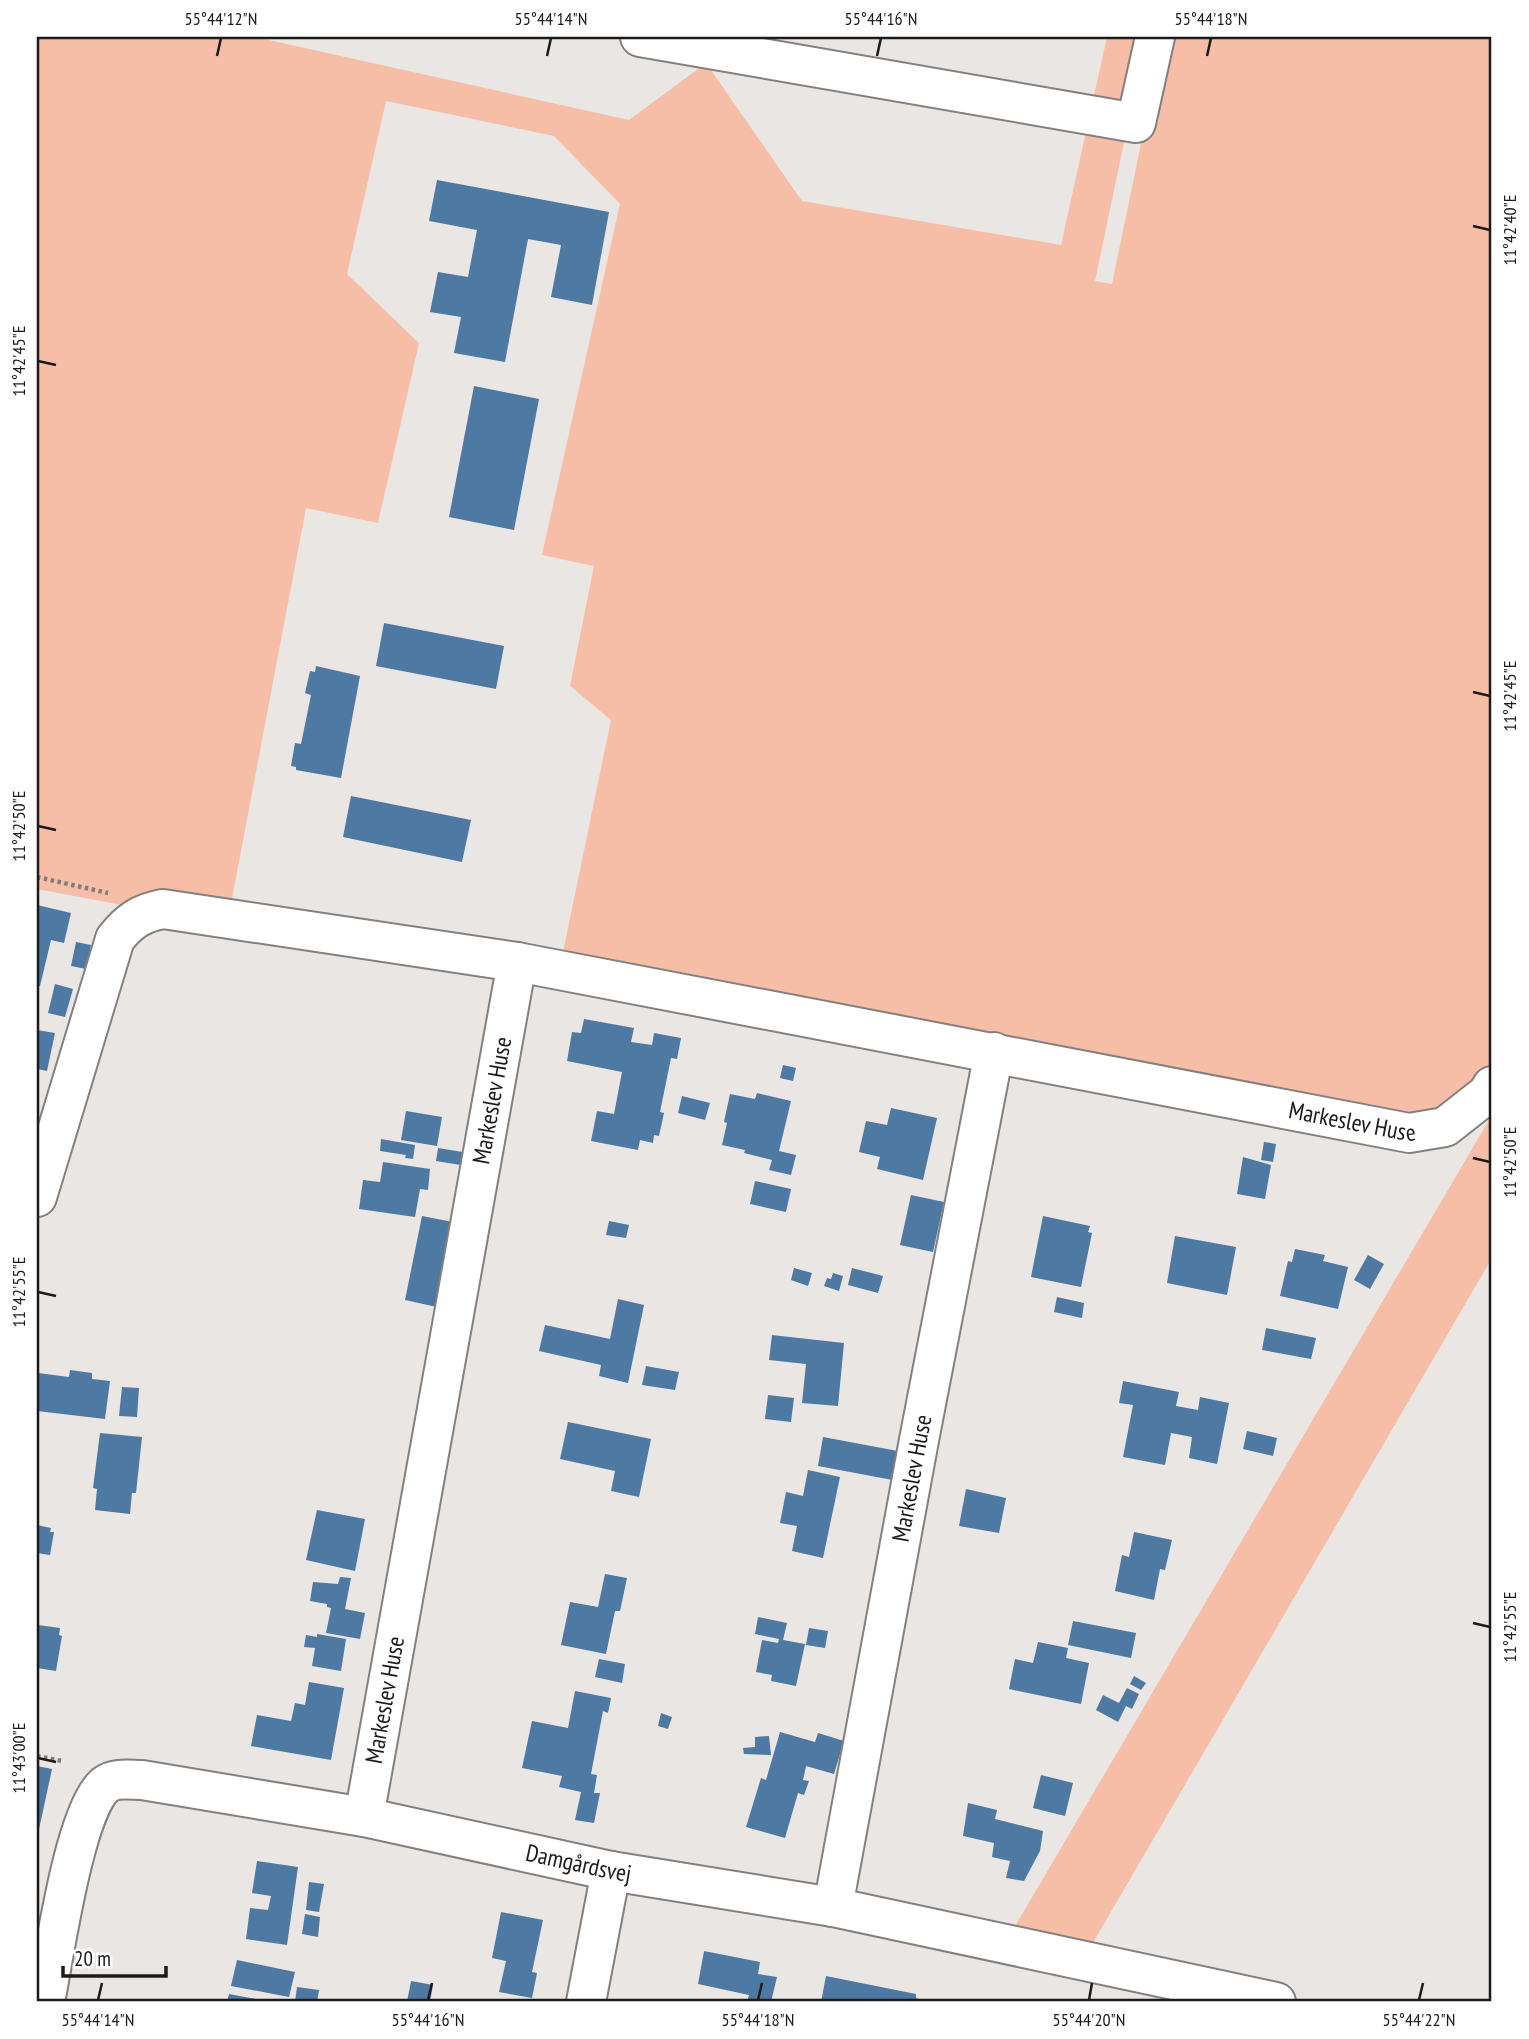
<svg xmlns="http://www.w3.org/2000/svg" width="1529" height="2039" viewBox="0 0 1529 2039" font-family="'PT Sans Narrow',sans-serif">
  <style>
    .green { fill: #f6bea6 }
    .building { fill: #4d79a3 }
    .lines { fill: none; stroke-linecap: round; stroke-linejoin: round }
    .minor-casing { stroke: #83807e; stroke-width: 42 }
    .path { stroke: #7f7d7c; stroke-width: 4.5; stroke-dasharray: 3.5 3.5; stroke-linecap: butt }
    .minor { stroke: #fff; stroke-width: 38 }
    .ticks { fill: none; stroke: #1c1a1a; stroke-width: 2.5 }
    .labels { text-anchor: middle; stroke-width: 6; stroke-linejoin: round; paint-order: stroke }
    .street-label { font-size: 24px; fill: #1c1a1a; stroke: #fff }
    .neatline { fill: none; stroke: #1c1a1a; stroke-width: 2.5 }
    .ticks-label { font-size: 18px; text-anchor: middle; fill: #1c1a1a }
  </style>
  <rect width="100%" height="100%" fill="#e9e6e4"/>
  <g class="green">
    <polygon points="37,37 255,37 629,120 706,63 802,201 1061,245 1107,37 1146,37 1095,281 1112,284 1163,37 1492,37 1492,1067 1469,1095 1406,1123 562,957 611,720 570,686 594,566 542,555 620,204 554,136 386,101 347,274 419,343 378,523 306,508 230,909 138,908 37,889"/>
    <polygon points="1492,1115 1492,1258 1091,1946 1014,1928"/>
  </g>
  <g class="building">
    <polygon points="437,180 609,212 592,305 551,297 561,245 528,239 505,362 454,353 461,317 430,312 438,272 468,277 477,230 429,221"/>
    <polygon points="474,386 539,399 514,530 449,517"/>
    <polygon points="384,623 504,646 496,689 376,666"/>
    <polygon points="316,666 360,676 341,778 296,770 296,767 291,766 295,743 301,744 311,695 305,693 310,671 315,672"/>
    <polygon points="351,796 471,820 462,862 343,837"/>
    <polygon points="37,905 71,913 64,943 51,940 40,986 37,986"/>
    <polygon points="76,942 91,945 86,969 71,966"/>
    <polygon points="55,984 73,989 65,1017 48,1013"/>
    <polygon points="584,1019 634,1028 631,1042 652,1045 654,1033 681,1038 677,1059 671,1058 660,1112 664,1113 659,1136 654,1135 653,1143 640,1140 638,1150 591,1141 597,1111 614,1114 622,1072 567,1061 572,1032 581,1033"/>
    <polygon points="37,1030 55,1033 47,1071 37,1069"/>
    <polygon points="783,1065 796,1068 793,1081 780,1078"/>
    <polygon points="757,1093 791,1101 779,1151 796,1155 791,1175 769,1170 772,1160 744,1153 745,1150 722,1145 727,1123 724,1122 730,1094 755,1099"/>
    <polygon points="682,1096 710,1103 705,1120 678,1113"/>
    <polygon points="891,1108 937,1118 923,1180 877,1169 880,1157 859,1152 866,1121 887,1125"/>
    <polygon points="406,1111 442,1117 437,1146 401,1140"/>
    <polygon points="381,1139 415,1145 413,1159 405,1158 406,1155 380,1151"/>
    <polygon points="1264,1142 1276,1144 1273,1162 1261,1160"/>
    <polygon points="438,1148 475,1154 473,1167 436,1161"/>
    <polygon points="1243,1157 1271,1165 1265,1199 1237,1194"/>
    <polygon points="383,1162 430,1169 428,1190 420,1189 415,1217 359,1209 363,1180 380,1182"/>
    <polygon points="755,1181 791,1189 786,1212 750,1204"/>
    <polygon points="911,1195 944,1202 933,1252 900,1245"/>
    <polygon points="422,1216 463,1224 446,1309 405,1300"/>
    <polygon points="1043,1216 1090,1226 1088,1232 1092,1233 1081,1287 1031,1277"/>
    <polygon points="609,1221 629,1225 626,1238 606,1235"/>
    <polygon points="1175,1236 1236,1247 1227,1295 1167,1283"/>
    <polygon points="1295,1249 1325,1255 1323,1261 1348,1267 1338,1309 1280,1296 1288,1261 1292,1262"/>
    <polygon points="1368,1255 1384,1264 1370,1289 1354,1280"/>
    <polygon points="794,1268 812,1273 808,1286 791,1280"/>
    <polygon points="852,1268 883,1276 878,1293 848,1285"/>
    <polygon points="833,1273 843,1276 839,1291 824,1286 827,1278 831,1279"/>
    <polygon points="1057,1297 1084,1303 1082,1318 1054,1312"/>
    <polygon points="618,1299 644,1305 628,1383 599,1376 601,1365 539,1351 545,1325 610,1339"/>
    <polygon points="1266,1328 1316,1338 1311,1359 1262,1350"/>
    <polygon points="772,1335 844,1343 838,1406 802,1403 806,1364 769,1360"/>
    <polygon points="646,1366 679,1372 675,1390 642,1385"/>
    <polygon points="70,1370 92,1373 92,1379 110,1381 105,1419 37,1411 38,1373 69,1377"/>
    <polygon points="1123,1381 1179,1392 1176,1406 1198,1410 1200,1397 1229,1403 1217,1464 1189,1458 1192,1437 1171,1433 1165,1465 1123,1457 1133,1405 1119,1403"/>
    <polygon points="122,1387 139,1388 137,1417 119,1416"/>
    <polygon points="768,1395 794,1398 791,1422 765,1419"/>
    <polygon points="568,1422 651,1439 639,1497 611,1491 615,1471 560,1459"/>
    <polygon points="1247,1431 1277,1438 1273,1456 1243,1449"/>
    <polygon points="100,1433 142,1437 136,1493 132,1493 130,1514 95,1510 97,1489 93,1488"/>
    <polygon points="823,1437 903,1452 898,1481 818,1466"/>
    <polygon points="808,1470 840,1477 823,1558 792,1551 797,1526 780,1523 786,1492 803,1496"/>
    <polygon points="966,1489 1006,1498 999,1533 959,1526"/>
    <polygon points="317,1510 365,1519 355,1571 306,1560"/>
    <polygon points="37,1525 51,1528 50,1532 54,1532 50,1555 37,1553"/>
    <polygon points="1134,1532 1172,1540 1165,1570 1160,1569 1154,1600 1115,1591 1122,1555 1129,1557"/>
    <polygon points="605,1574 627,1578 620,1611 615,1611 606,1654 561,1645 570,1602 598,1607"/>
    <polygon points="340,1577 351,1578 345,1609 365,1613 360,1639 326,1633 331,1608 327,1607 327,1604 310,1601 313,1582 338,1584"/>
    <polygon points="758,1617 787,1623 783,1640 805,1644 796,1686 771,1681 772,1675 756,1672 762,1640 778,1643 779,1639 755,1634"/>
    <polygon points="1073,1621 1136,1633 1131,1658 1068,1645"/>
    <polygon points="38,1625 60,1628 59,1635 62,1636 56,1671 37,1668"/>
    <polygon points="809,1628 828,1631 825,1648 806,1645"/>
    <polygon points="317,1634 346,1639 341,1671 312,1666 315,1648 304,1647 306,1635 317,1637"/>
    <polygon points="1038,1642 1068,1648 1066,1658 1089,1663 1081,1704 1009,1689 1015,1659 1033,1663"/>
    <polygon points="599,1659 625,1664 622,1683 595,1677"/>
    <polygon points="1134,1676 1146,1683 1141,1690 1130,1684"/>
    <polygon points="309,1682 344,1688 331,1760 251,1746 257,1715 291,1721 295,1703 305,1705"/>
    <polygon points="1127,1688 1139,1694 1132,1709 1126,1706 1118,1722 1096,1710 1103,1695 1119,1703"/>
    <polygon points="575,1691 611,1698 608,1713 603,1711 591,1774 597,1775 594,1793 600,1793 594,1823 575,1820 581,1792 559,1787 562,1776 522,1768 532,1721 568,1728"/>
    <polygon points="661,1713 672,1717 668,1729 658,1726"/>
    <polygon points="780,1732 815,1742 818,1733 844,1741 834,1774 806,1766 803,1780 809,1781 804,1795 798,1793 785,1838 746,1827 761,1778 766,1780"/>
    <polygon points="769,1736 771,1755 744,1754 743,1748 755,1747 755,1737"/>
    <polygon points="37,1766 52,1769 38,1834 37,1834"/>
    <polygon points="1041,1775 1073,1783 1065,1816 1033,1808"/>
    <polygon points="968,1803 997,1810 995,1819 1043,1831 1040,1851 1024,1881 1006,1878 1010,1861 992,1857 994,1843 963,1836"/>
    <polygon points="257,1861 298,1867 287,1945 246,1939 250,1908 268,1910 271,1896 252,1893"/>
    <polygon points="309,1882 324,1884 319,1912 306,1910"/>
    <polygon points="501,1912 543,1920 532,1972 537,1973 532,1998 499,1992 506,1961 492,1958"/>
    <polygon points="305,1914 320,1917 318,1937 302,1934"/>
    <polygon points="704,1951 760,1962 758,1974 777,1977 771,2002 747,2002 749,1995 698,1984"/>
    <polygon points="237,1960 295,1972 289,1997 231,1986"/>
    <polygon points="826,1976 916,1994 916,1998 929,2002 821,2002"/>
    <polygon points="411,1981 433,1985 430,2002 407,2002"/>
    <polygon points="297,1987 319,1990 317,2002 295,2002"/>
    <polygon points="229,1994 266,2001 266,2002 227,2002"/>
  </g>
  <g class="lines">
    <g class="minor-casing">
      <g id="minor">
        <polyline points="640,37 1136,123 1155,37"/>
        <path id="s1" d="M37,1197L115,939C129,921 141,913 163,909L517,962L1409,1133L1445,1127L1487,1094L1492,1086"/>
        <path id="s2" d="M364,1817L517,962"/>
        <path id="s3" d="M833,1907L919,1440L994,1052"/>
        <path id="s4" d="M45,2002C54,1958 74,1811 105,1785C115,1777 131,1780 142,1780L364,1817L611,1871L833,1907L1276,2002"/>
        <polyline points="586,2002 611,1871"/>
      </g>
    </g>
    <g class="path">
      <polyline points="37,877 108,893"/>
      <polyline points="37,1756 62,1761"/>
    </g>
    <use href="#minor" class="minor"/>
  </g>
  <path class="ticks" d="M217,56L221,38M547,56L551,38M877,56L881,38M1207,56L1211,38M1473,226L1490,230M38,361L56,365M1473,692L1490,696M38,826L56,830M1473,1158L1490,1162M38,1292L56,1296M1473,1623L1490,1627M38,1758L56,1762M98,2000L102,1983M428,2000L432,1983M758,2000L762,1983M1089,2000L1092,1983M1419,2000L1423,1983"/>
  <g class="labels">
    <g class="street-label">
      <text dy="8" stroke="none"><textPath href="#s2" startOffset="728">Markeslev Huse</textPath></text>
      <text dy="8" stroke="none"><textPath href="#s1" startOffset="1536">Markeslev Huse</textPath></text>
      <text dy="8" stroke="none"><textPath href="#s3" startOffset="436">Markeslev Huse</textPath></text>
      <text dy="8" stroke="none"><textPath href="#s2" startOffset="119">Markeslev Huse</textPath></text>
      <text dy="8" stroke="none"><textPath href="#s4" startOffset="710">Damgårdsvej</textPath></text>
    </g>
  </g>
  <rect width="1529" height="2039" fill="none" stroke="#ffffff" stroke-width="77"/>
  <path d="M63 1966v10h103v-10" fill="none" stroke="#1c1a1a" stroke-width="3.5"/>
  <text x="74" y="1966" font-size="21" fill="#1c1a1a" stroke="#ffffff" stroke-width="5" paint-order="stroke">20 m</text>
  <rect x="38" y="38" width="1452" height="1962" class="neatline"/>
  <g class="ticks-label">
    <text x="221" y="25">55°44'12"N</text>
    <text x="551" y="25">55°44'14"N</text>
    <text x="881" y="25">55°44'16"N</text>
    <text x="1211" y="25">55°44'18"N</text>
    <text transform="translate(1510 230) rotate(-90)" y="6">11°42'40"E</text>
    <text transform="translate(19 361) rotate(-90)" y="6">11°42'45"E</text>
    <text transform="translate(1510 696) rotate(-90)" y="6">11°42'45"E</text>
    <text transform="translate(19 826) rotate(-90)" y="6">11°42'50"E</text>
    <text transform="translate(1510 1162) rotate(-90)" y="6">11°42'50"E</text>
    <text transform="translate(19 1292) rotate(-90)" y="6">11°42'55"E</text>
    <text transform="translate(1510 1627) rotate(-90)" y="6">11°42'55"E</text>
    <text transform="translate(19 1758) rotate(-90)" y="6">11°43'00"E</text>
    <text x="98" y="2026">55°44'14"N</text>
    <text x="428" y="2026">55°44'16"N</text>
    <text x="758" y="2026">55°44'18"N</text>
    <text x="1089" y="2026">55°44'20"N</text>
    <text x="1419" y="2026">55°44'22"N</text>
  </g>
</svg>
